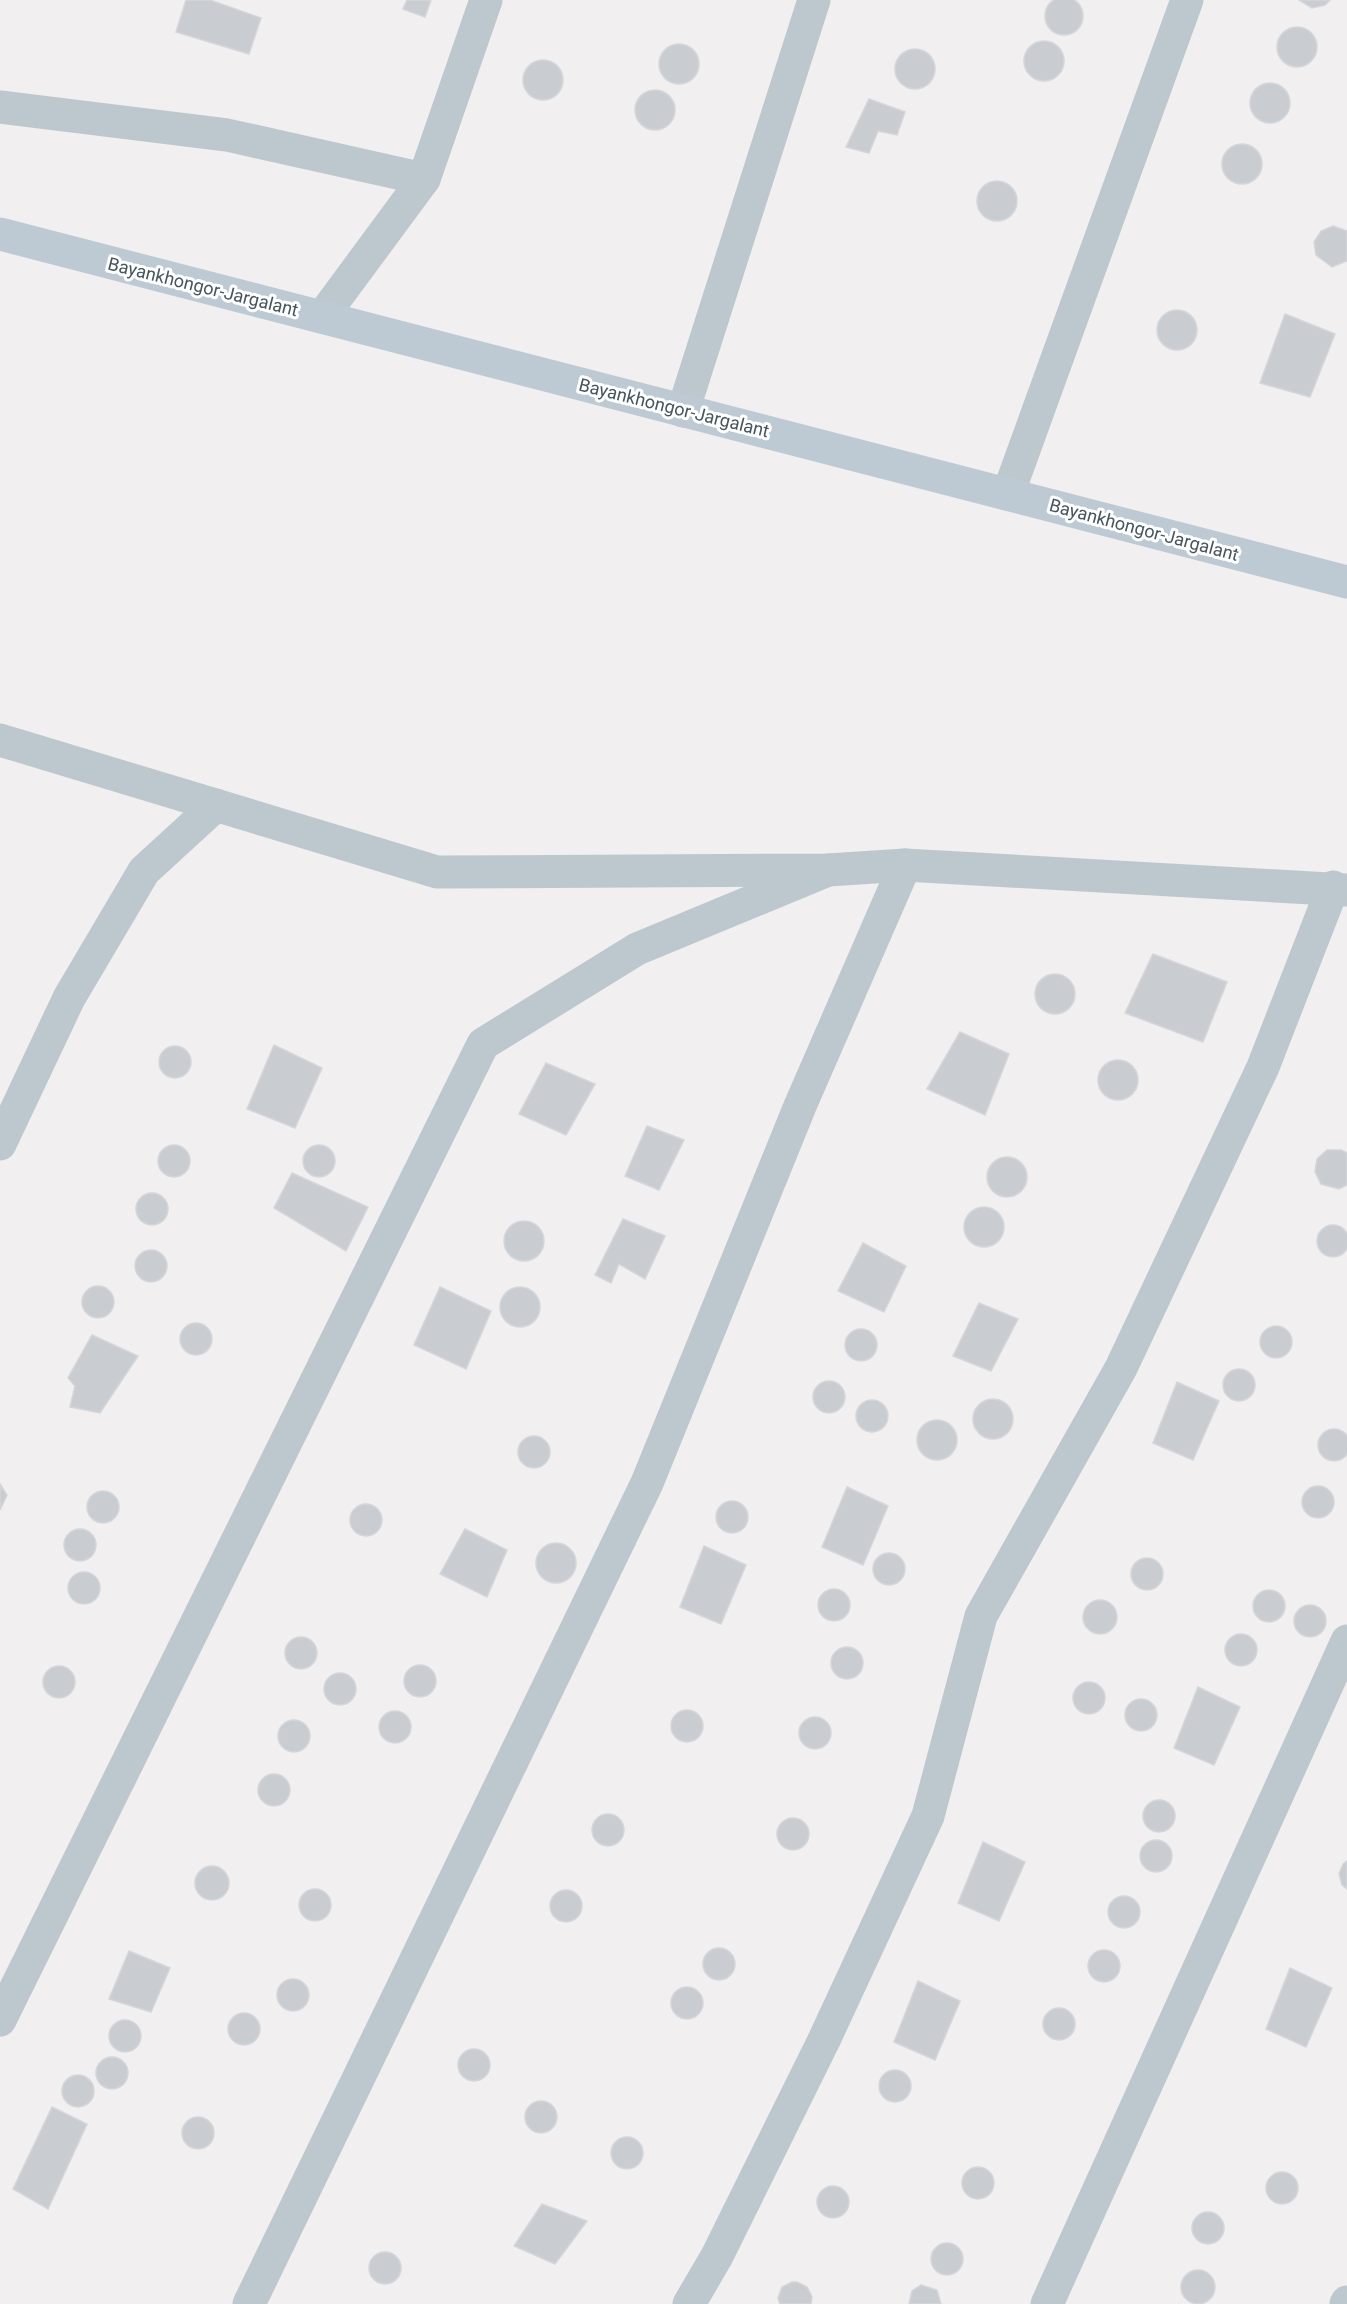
<svg xmlns="http://www.w3.org/2000/svg" width="1347" height="2304" viewBox="0 0 1347 2304" font-family="Roboto,sans-serif">
  <style>
    .building { fill: #c9cdd1; stroke: #d3d6da; stroke-width: 1.5 }
    .lines { fill: none; stroke-linecap: round; stroke-linejoin: round }
    .street { stroke: #bdc8ce; stroke-width: 33 }
    .secondary { stroke: #bdcad3; stroke-width: 33 }
    .labels { text-anchor: middle; stroke-width: 6; stroke-linejoin: round; paint-order: stroke }
    .street-label { font-size: 18px; fill: #47555c; stroke: #fff }
  </style>
  <rect width="100%" height="100%" fill="#f1efef"/>
  <g class="building">
    <circle cx="1064" cy="16" r="19"/>
    <polygon points="186,0 210,0 261,18 249,54 176,32"/>
    <polygon points="407,0 431,0 425,17 403,9"/>
    <polygon points="1299,0 1330,0 1325,5 1312,8"/>
    <circle cx="1297" cy="47" r="20"/>
    <circle cx="1044" cy="61" r="20"/>
    <circle cx="679" cy="64" r="20"/>
    <circle cx="915" cy="69" r="20"/>
    <circle cx="543" cy="80" r="20"/>
    <circle cx="1270" cy="103" r="20"/>
    <circle cx="655" cy="110" r="20"/>
    <polygon points="869,99 905,112 897,135 878,131 869,153 846,147"/>
    <circle cx="1242" cy="164" r="20"/>
    <circle cx="997" cy="201" r="20"/>
    <polygon points="1333,226 1347,231 1347,261 1332,267 1316,255 1314,242 1321,231"/>
    <circle cx="1177" cy="330" r="20"/>
    <polygon points="1285,314 1335,334 1310,397 1260,383"/>
    <polygon points="1153,954 1227,982 1203,1042 1125,1013"/>
    <circle cx="1055" cy="994" r="20"/>
    <polygon points="960,1032 1009,1054 985,1115 927,1089"/>
    <polygon points="274,1045 322,1068 295,1128 247,1109"/>
    <circle cx="175" cy="1062" r="16"/>
    <circle cx="1118" cy="1080" r="20"/>
    <polygon points="546,1063 595,1084 566,1135 519,1114"/>
    <polygon points="647,1126 684,1140 659,1190 625,1176"/>
    <circle cx="174" cy="1161" r="16"/>
    <circle cx="319" cy="1161" r="16"/>
    <polygon points="1327,1150 1341,1150 1347,1153 1347,1185 1339,1189 1321,1184 1315,1172 1317,1159"/>
    <circle cx="1007" cy="1177" r="20"/>
    <polygon points="292,1173 368,1207 346,1251 274,1208"/>
    <circle cx="152" cy="1209" r="16"/>
    <circle cx="984" cy="1227" r="20"/>
    <polygon points="623,1219 665,1236 645,1279 619,1264 611,1283 595,1275"/>
    <circle cx="524" cy="1241" r="20"/>
    <circle cx="1333" cy="1241" r="16"/>
    <polygon points="863,1243 906,1266 884,1312 838,1291"/>
    <circle cx="151" cy="1266" r="16"/>
    <circle cx="98" cy="1302" r="16"/>
    <circle cx="520" cy="1307" r="20"/>
    <polygon points="440,1287 491,1311 466,1369 414,1345"/>
    <polygon points="979,1303 1018,1319 991,1371 953,1356"/>
    <circle cx="196" cy="1339" r="16"/>
    <circle cx="1276" cy="1342" r="16"/>
    <circle cx="861" cy="1345" r="16"/>
    <polygon points="92,1335 138,1356 100,1413 70,1407 75,1386 68,1378"/>
    <circle cx="1239" cy="1385" r="16"/>
    <circle cx="829" cy="1397" r="16"/>
    <polygon points="1177,1382 1219,1401 1193,1460 1153,1443"/>
    <circle cx="993" cy="1419" r="20"/>
    <circle cx="872" cy="1416" r="16"/>
    <circle cx="937" cy="1440" r="20"/>
    <circle cx="1334" cy="1445" r="16"/>
    <circle cx="534" cy="1452" r="16"/>
    <polygon points="0,1484 7,1495 0,1510"/>
    <circle cx="1318" cy="1502" r="16"/>
    <polygon points="847,1487 888,1506 863,1565 822,1547"/>
    <circle cx="103" cy="1507" r="16"/>
    <circle cx="732" cy="1517" r="16"/>
    <circle cx="366" cy="1520" r="16"/>
    <circle cx="80" cy="1545" r="16"/>
    <polygon points="465,1529 507,1550 487,1597 440,1574"/>
    <circle cx="556" cy="1563" r="20"/>
    <polygon points="704,1546 746,1565 721,1624 680,1607"/>
    <circle cx="889" cy="1569" r="16"/>
    <circle cx="1147" cy="1574" r="16"/>
    <circle cx="84" cy="1588" r="16"/>
    <circle cx="834" cy="1605" r="16"/>
    <circle cx="1269" cy="1606" r="16"/>
    <circle cx="1100" cy="1617" r="17"/>
    <circle cx="1310" cy="1621" r="16"/>
    <circle cx="1241" cy="1650" r="16"/>
    <circle cx="301" cy="1653" r="16"/>
    <circle cx="847" cy="1663" r="16"/>
    <circle cx="420" cy="1681" r="16"/>
    <circle cx="59" cy="1682" r="16"/>
    <circle cx="340" cy="1689" r="16"/>
    <circle cx="1089" cy="1698" r="16"/>
    <polygon points="1198,1687 1240,1707 1214,1765 1174,1748"/>
    <circle cx="1141" cy="1715" r="16"/>
    <circle cx="687" cy="1726" r="16"/>
    <circle cx="395" cy="1727" r="16"/>
    <circle cx="815" cy="1733" r="16"/>
    <circle cx="294" cy="1736" r="16"/>
    <circle cx="274" cy="1790" r="16"/>
    <circle cx="1159" cy="1816" r="16"/>
    <circle cx="608" cy="1830" r="16"/>
    <circle cx="793" cy="1834" r="16"/>
    <circle cx="1156" cy="1856" r="16"/>
    <polygon points="983,1842 1025,1862 999,1921 958,1903"/>
    <polygon points="1347,1861 1347,1889 1342,1885 1339,1874 1343,1864"/>
    <circle cx="212" cy="1883" r="17"/>
    <circle cx="315" cy="1905" r="16"/>
    <circle cx="566" cy="1906" r="16"/>
    <circle cx="1124" cy="1912" r="16"/>
    <circle cx="719" cy="1964" r="16"/>
    <circle cx="1104" cy="1966" r="16"/>
    <polygon points="129,1951 170,1968 151,2012 109,1999"/>
    <polygon points="1290,1968 1332,1988 1306,2047 1266,2029"/>
    <circle cx="293" cy="1995" r="16"/>
    <polygon points="918,1981 960,2001 935,2060 894,2042"/>
    <circle cx="687" cy="2003" r="16"/>
    <circle cx="1059" cy="2024" r="16"/>
    <circle cx="244" cy="2029" r="16"/>
    <circle cx="125" cy="2036" r="16"/>
    <circle cx="474" cy="2065" r="16"/>
    <circle cx="112" cy="2073" r="16"/>
    <circle cx="895" cy="2086" r="16"/>
    <circle cx="78" cy="2091" r="16"/>
    <circle cx="541" cy="2117" r="16"/>
    <polygon points="52,2107 87,2124 48,2209 13,2189"/>
    <circle cx="198" cy="2133" r="16"/>
    <circle cx="627" cy="2153" r="16"/>
    <circle cx="978" cy="2183" r="16"/>
    <circle cx="1282" cy="2188" r="16"/>
    <circle cx="833" cy="2202" r="16"/>
    <polygon points="542,2204 587,2221 555,2264 514,2246"/>
    <circle cx="1208" cy="2228" r="16"/>
    <circle cx="947" cy="2259" r="16"/>
    <circle cx="385" cy="2268" r="16"/>
    <circle cx="1198" cy="2287" r="17"/>
    <polygon points="792,2282 797,2282 807,2287 812,2297 811,2304 780,2304 778,2298 782,2287"/>
    <polygon points="921,2285 937,2290 941,2304 909,2304 912,2291"/>
  </g>
  <g class="lines">
    <g class="street">
      <polyline points="0,107 227,135 424,179 486,0"/>
      <polyline points="322,317 424,179"/>
      <polyline points="683,411 814,0"/>
      <polyline points="1008,494 1187,0"/>
      <polyline points="0,740 437,872 828,870 905,865 1347,890"/>
      <polyline points="0,1144 69,998 144,871 216,805"/>
      <polyline points="0,2020 483,1044 637,949 828,870"/>
      <polyline points="249,2304 647,1483 800,1106 905,865"/>
      <polyline points="689,2304 717,2256 824,2040 928,1816 981,1616 1121,1368 1263,1067 1333,887"/>
      <polyline points="1047,2304 1347,1641"/>
      <polyline points="1346,2304 1347,2302"/>
    </g>
    <polyline class="secondary" points="0,234 1347,582"/>
  </g>
  <g class="labels">
    <g class="street-label">
      <text transform="translate(203 287) rotate(14)" y="6">Bayankhongor-Jargalant</text>
      <text transform="translate(674 408) rotate(14)" y="6">Bayankhongor-Jargalant</text>
      <text transform="translate(1144 530) rotate(15)" y="6">Bayankhongor-Jargalant</text>
    </g>
  </g>
</svg>
